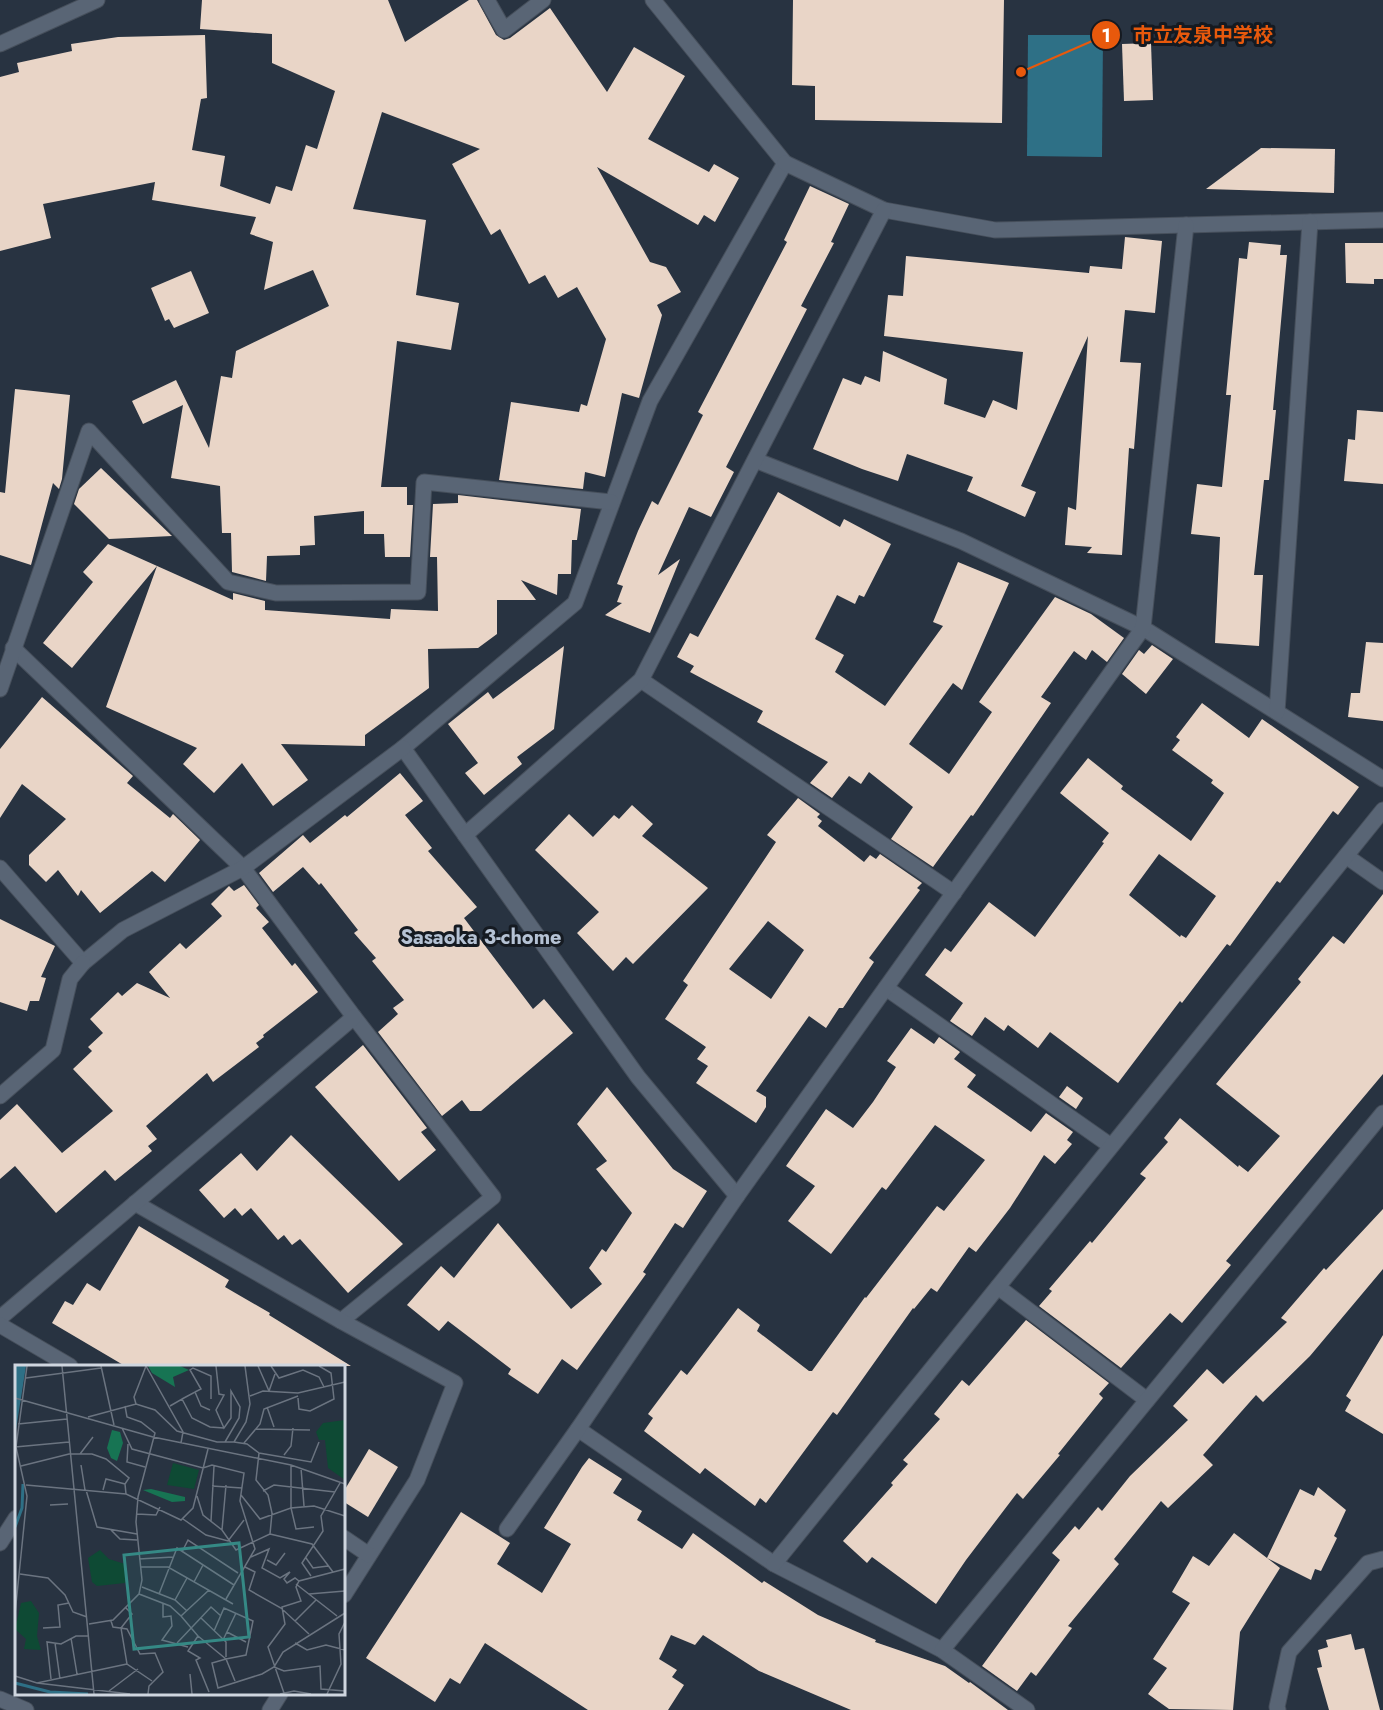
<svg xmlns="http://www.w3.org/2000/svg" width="1383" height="1710" viewBox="0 0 1383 1710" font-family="Jost,'Noto Sans JP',sans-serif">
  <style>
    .water { fill: #2e7086 }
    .building { fill: #e9d5c7; fill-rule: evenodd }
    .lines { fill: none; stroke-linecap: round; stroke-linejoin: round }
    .minor-casing { stroke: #464f5b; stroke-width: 17 }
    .minor { stroke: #596575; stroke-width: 15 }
    .labels { text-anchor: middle; stroke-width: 6; stroke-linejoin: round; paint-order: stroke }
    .neighbourhood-label { font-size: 20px; font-weight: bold; fill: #b5c2d4; stroke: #151a21 }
    .inset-river { fill: none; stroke: #2e7086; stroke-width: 3 }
    .inset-road { fill: none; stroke: #6b7480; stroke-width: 1.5 }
    .view { fill: #358985; fill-opacity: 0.15; stroke: #358985; stroke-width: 3 }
    .inset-edge { fill: none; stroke: #cfd6df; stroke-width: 3 }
    .leader { fill: none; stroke: #e8590c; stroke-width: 2 }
    .callout-dot { fill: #e8590c; stroke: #151a21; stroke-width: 2 }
    .mark-label { font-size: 18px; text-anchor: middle; font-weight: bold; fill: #fff }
    .callout-label { font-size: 20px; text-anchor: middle; font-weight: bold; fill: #e8590c; stroke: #151a21; stroke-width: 6; stroke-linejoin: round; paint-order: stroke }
  </style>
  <rect width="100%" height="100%" fill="#283341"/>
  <polygon class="water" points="1028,35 1103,35 1102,157 1027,156"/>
  <g class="building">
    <polygon points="202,0 388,0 405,42 469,0 477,0 496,35 504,40 510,38 550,8 607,92 634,47 685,76 648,139 709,172 714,164 739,178 715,222 704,215 698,225 597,167 650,262 666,267 681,292 657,305 662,315 639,398 622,393 605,477 585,472 583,489 499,480 511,402 579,412 581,404 587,406 606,339 577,287 558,298 545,275 529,284 500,229 491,235 452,164 480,149 382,112 353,209 426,220 416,295 459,303 451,350 397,341 381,487 407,487 407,505 413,505 410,557 385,557 384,534 364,534 364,511 314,516 315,545 300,546 300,555 267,556 266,581 232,572 231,533 222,533 220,486 171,478 183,405 143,424 132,401 176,380 209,448 221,376 232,378 236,351 329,306 313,270 264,290 273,242 250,234 256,217 152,200 155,182 43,204 51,238 0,251 0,77 19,72 17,63 72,51 71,44 118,37 205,35 207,98 201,99 192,150 225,156 220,186 270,204 276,186 292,191 306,145 317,149 335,91 272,63 272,34 200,29"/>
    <polygon points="793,0 1004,0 1002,123 815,120 815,86 792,85"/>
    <polygon points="1151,43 1153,100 1124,101 1122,44"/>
    <polygon points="1261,148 1335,149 1334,193 1206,189"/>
    <polygon points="810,186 849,204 831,242 834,243 801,306 807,309 726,467 734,472 711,517 689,507 658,575 680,559 650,633 605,615 622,603 617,602 623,586 617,584 638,531 652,501 658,505 703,415 698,412 787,242 784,240"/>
    <polygon points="1125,237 1162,241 1155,313 1125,310 1120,362 1141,363 1134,449 1129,448 1122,555 1087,553 1092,547 1065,545 1068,507 1076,510 1088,336 1021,486 1036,492 1025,517 967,491 973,477 907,454 898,481 862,469 813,449 843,378 861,385 865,376 880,382 883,351 947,379 944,404 985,418 993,400 1017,410 1023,352 884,336 888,295 903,296 906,256 1089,273 1090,266 1122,269"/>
    <polygon points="1249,242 1281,245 1280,255 1287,255 1273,410 1276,410 1269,480 1264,480 1254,575 1263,575 1259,646 1215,643 1220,537 1191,534 1197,484 1222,487 1231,395 1226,395 1239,258 1247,259"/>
    <polygon points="1345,243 1383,243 1383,279 1374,279 1374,284 1346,283"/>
    <polygon points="191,271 209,313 174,328 169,319 165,321 151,288"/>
    <polygon points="15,389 70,395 62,479 59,489 53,483 31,565 0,555 0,492 5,493"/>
    <polygon points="1357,410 1383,412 1383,484 1344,481 1348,439 1355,440"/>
    <polygon points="101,468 172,536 109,539 74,504 79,489"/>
    <polygon points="778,492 840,527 844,519 891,544 864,597 859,595 855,604 837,595 815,639 844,655 835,672 885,706 943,626 933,622 958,562 1009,583 962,690 953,683 909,744 949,774 992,712 979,702 1055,597 1091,614 1124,638 1107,662 1092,650 1086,660 1074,651 1041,697 1051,703 973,816 971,815 933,867 891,839 913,807 869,772 861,784 849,776 832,798 810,783 828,762 757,722 763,711 690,672 694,666 677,657 690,633 698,637"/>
    <polygon points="458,495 581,509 577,540 572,540 571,574 558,574 557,595 521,580 536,600 497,600 497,634 478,648 428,649 429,688 365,735 365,746 281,744 308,780 273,806 242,763 214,793 183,764 197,748 106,707 157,566 72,668 43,643 93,582 83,572 108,544 233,600 233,593 265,601 265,610 390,619 391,609 438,611 437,557 430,557 433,504 458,503"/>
    <polygon points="1366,642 1383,643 1383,721 1348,717 1351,693 1360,693"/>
    <polygon points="1152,645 1173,659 1146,694 1122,674 1139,650 1144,654"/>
    <polygon points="564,646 554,729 517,757 522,764 484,795 465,773 478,763 448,724 488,692 493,699"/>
    <polygon points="42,697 133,776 127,783 170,818 173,814 200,840 165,882 152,871 100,913 81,890 78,896 58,870 46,882 29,865 29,855 66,819 22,784 0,818 0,749"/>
    <path d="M1202,703L1249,738L1262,719L1359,787L1338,815L1333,811L1280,883L1277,881L1230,946L1227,944L1182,1003L1180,1001L1118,1083L1050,1032L1038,1048L1008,1025L1004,1031L985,1017L972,1036L950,1021L963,1003L925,975L945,948L951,952L989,902L1035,937L1104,843L1102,842L1109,833L1060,793L1088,758L1123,786L1121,789L1191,841L1224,793L1211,783L1213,780L1172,750L1180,740L1176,737ZM1159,854L1216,896L1186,938L1181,935L1180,937L1129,895Z"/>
    <polygon points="400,773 423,801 405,815 432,848 428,851 477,907 464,918 533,1009 544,999 573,1033 481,1111 470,1111 462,1100 442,1116 378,1032 398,1014 393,1008 404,1000 372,961 376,958 354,933 358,930 321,883 319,885 303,867 273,892 259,873 303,835 310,843 345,815 347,817"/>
    <path d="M798,798L820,814L817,817L822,821L818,826L864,862L870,855L876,859L880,854L922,883L917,888L920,890L869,958L874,962L843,1008H839L826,1028L809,1016L756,1091L766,1097V1107L756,1123L696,1083L708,1066L697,1059L706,1047L665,1019L688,985L683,981L776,842L767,835ZM768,921L804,950L771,999L729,969Z"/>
    <polygon points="632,805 653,824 642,836 708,888 633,964 626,957 613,971 577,933 599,912 535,850 569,814 593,837 614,815 619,819"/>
    <polygon points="244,885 259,905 256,908 269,922 262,928 292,966 295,963 318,992 263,1035 264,1037 256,1043 259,1047 213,1082 207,1073 146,1126 157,1139 148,1146 152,1151 115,1181 105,1170 56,1213 15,1166 0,1179 0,1120 17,1104 62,1153 113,1111 73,1069 92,1051 88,1047 103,1033 90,1019 118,992 122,996 137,983 170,998 149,972 180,943 186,949 222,916 211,904 229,886 234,891"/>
    <polygon points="1383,894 1383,1074 1226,1261 1231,1265 1182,1323 1170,1313 1121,1368 1039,1306 1052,1291 1049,1289 1090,1241 1092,1243 1146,1178 1140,1174 1168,1142 1164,1138 1180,1118 1238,1167 1239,1165 1248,1172 1280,1136 1216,1084 1301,982 1298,979 1333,936 1344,944"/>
    <polygon points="0,919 55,946 41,977 46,978 39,1001 30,1001 27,1011 0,1002"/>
    <polygon points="911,1028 934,1044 939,1037 960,1052 954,1059 976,1075 967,1087 1031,1132 1046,1113 1073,1132 1067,1140 1072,1144 1055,1164 1044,1155 1010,1208 976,1252 969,1247 937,1292 931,1288 914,1309 913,1308 837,1415 833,1412 766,1503 760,1498 755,1506 705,1468 700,1474 644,1431 653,1418 648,1414 681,1370 687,1375 738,1308 760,1325 757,1331 809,1371 812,1371 865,1297 866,1298 937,1206 944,1211 985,1160 935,1125 886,1190 882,1187 831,1254 788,1221 815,1186 786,1166 826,1109 853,1128 873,1102 896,1067 887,1061"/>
    <polygon points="363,1045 427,1128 421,1132 436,1150 399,1181 315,1087"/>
    <polygon points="1067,1086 1083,1098 1076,1109 1059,1097"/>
    <polygon points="607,1087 673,1169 707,1191 683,1228 675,1223 643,1272 646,1274 577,1370 562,1359 538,1394 508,1374 511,1369 448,1321 439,1331 407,1305 441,1266 454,1278 498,1223 571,1309 602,1284 589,1268 602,1249 606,1252 632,1213 596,1169 607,1161 577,1124"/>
    <polygon points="291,1135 403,1244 348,1293 300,1239 292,1245 284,1235 278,1240 251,1208 242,1216 235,1208 224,1218 199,1190 241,1153 257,1171"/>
    <polygon points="1383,1209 1383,1269 1310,1356 1263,1402 1256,1395 1203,1455 1213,1465 1168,1508 1161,1501 1114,1559 1119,1564 1068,1626 1072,1628 1036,1676 1031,1672 1017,1691 982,1666 1060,1560 1052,1553 1075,1526 1079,1530 1098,1507 1102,1511 1130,1476 1188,1420 1173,1406 1207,1369 1223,1384 1287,1322 1281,1318 1324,1268 1326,1270"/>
    <polygon points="139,1226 229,1280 225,1287 270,1313 269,1315 351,1366 125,1366 52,1323 65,1301 73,1305 87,1283 100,1291"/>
    <polygon points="1026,1320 1109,1383 1099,1394 1103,1398 1058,1454 1060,1455 1023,1499 1017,1493 966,1560 936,1604 872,1557 867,1563 843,1541 893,1485 891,1483 908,1464 903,1460 940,1419 934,1414 962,1380 969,1386"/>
    <polygon points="1383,1335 1383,1434 1345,1411 1351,1400 1346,1396"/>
    <polygon points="369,1449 398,1467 368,1517 344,1502 344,1491"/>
    <polygon points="589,1458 622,1479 613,1493 642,1511 637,1520 682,1549 693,1533 762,1583 764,1581 818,1615 876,1640 875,1642 945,1666 969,1683 970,1682 1008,1710 851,1710 759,1671 703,1635 695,1645 671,1635 659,1659 677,1670 672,1677 684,1685 668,1710 588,1710 485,1643 460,1684 450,1678 435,1702 366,1658 461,1512 510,1543 497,1564 542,1593 571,1544 544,1528 582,1467"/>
    <polygon points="1318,1487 1346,1510 1334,1536 1337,1538 1321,1571 1315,1569 1311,1580 1267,1558 1280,1568 1240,1632 1233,1710 1169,1709 1148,1694 1167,1668 1153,1659 1190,1603 1172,1592 1193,1556 1209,1566 1234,1533 1267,1558 1300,1489 1314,1496"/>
    <polygon points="1351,1634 1355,1650 1364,1648 1380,1710 1329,1710 1317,1668 1322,1667 1318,1650 1328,1647 1326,1640"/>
  </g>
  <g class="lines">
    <g class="minor-casing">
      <g id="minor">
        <polyline points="487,0 504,30 543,0"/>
        <polyline points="653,0 785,163 650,401 575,603 403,748 638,1077 737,1196"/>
        <polyline points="0,44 97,0"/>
        <polyline points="785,163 884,210 995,230 1383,220"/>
        <polyline points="755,460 961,541 1143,628 1383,779"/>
        <polyline points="13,648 243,868 354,1017 493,1197 341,1321"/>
        <polyline points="641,680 954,893"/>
        <polyline points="0,689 89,431 228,582 276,593 418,592 424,482 611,502"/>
        <polyline points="1277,712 1310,222"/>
        <polyline points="465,835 641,680 884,210"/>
        <polyline points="1346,856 1383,882"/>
        <polyline points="0,868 83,963 123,930 243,868 403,748"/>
        <polyline points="886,988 1111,1146"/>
        <polyline points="0,1096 53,1050 70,979 83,963"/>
        <polyline points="135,1203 341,1321 455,1383 417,1480 344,1595"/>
        <polyline points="998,1287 1147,1400"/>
        <polyline points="0,1318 354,1017"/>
        <polyline points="0,1325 70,1366"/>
        <polyline points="578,1429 774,1564 942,1650 1027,1710"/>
        <polyline points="507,1529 578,1429 737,1196 1143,628 1186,225"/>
        <polyline points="344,1538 369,1555"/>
        <polyline points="0,1543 16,1518"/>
        <polyline points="774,1564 1383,810"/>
        <polyline points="942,1650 1383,1113"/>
        <polyline points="0,1699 26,1710"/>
        <polyline points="270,1710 280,1694"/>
        <polyline points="1278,1710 1277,1707 1289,1652 1368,1563 1383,1559"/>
      </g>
    </g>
    <use href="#minor" class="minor"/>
  </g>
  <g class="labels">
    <g class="neighbourhood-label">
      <text x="481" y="944">Sasaoka 3-chome</text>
    </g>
  </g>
  <g transform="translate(15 1365)">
    <rect width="330" height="330" fill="#283341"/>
    <path d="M330,55V115L313,103L310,75H304L301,67L308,58ZM158,98L184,105L179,124L152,120ZM85,185L94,194L110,199V218L82,221L77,217L73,193ZM16,236L24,248L22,271L26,285L9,284L11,274L0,264L6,238Z" fill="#0e4a34"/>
    <path d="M133,1H165L174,5L158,12L160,22L137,8ZM97,65L105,67L108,78L102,96L96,93L92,83ZM136,124L170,132V136L157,137L128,125Z" fill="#177453"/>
    <path d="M0,1H11L0,71Z" fill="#2e7086"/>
    <path class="inset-river" d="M0,162L7,143L8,119M0,318L35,327L73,329"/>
    <path class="inset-road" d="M47,1L79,329M86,1L99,60M131,1L168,67L166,78M201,1L204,29L209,30L201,45L209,63L216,53V26L225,42L224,53L210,77M243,1L254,26M256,1L264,13L288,5L304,12L309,22M11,13L86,3M254,26L260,9M180,27L186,24L175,5L178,3L196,11V34M235,31L248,26L283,28L330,17M0,33L138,72L276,100L330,119M283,33L284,44L295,46L319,34L316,8L304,1M167,34L180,27L186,41L195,45M121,39L119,32L131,1M110,41L112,52L126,57L140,68L123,132L121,157L127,215L124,229M155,41L167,34L177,53L195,62L209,63M252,42L259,62M73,52L121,39L140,45L162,66L202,77H219L231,57L235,39L230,1M3,59L52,54M107,63L117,84L188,103L197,100L229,108L225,136L240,184L211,234M241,64L295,65M229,78L245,59L249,44L283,31M113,79L112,97L130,102M0,82L54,77M244,88L296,97L304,77M65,89L78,72M269,90L276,81L278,63M66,100L70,125M6,101L54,89H77L91,94L114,113L110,119L111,129L166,155L178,143L193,84M286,103L289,141M11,120L111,129M197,121L227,123M71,125L82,162L122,169M88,125L91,114L110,119M248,126L259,120L320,127M226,130L245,154L276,143V100M182,131L188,150L207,165L221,185L255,169L257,148L253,130L241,115L244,88L232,79L219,77M35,140L53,139M122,149L141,150L145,142M168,154L191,170L213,176L229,155M196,156L199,101M299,162L281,164L276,143L299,141L330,151M96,165L105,174L122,175M207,165L211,120M255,169L297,179L318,207M167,187L173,175L223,208M236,192L254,184L247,203L265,213L275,207L269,214L272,218L280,213L284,216M291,193L298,203L313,201M124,194L158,192M252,195L261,200L270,188M126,202H153L218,239M230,202L240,207L234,225L266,243L294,269M5,209L33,213L50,230L58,247L72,252M296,211L287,198L308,166L306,151L325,118M179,217L188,200M281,219L322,251M127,222L160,235L172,246M144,229L162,183L219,220M294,229L330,226M160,235L172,213M148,239V252L156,251L157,261L147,275L173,282M111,243L117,249L106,263L112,299L137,316M0,249L12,131L1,82L12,1M166,251L183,271L173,286L185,293L181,295L194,327M186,253L211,277V292M96,256L98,262L112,264L125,289L140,288L148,307L134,321L133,329M280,256L301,235M74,259L98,255L124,229L155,241L166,251L194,225M28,263L45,262L43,240L54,238M212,267L231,277M183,271L211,294L231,290L238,256L209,243L199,266M56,273L62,309M208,275L221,248M40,278L45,314M162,278L196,242L206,251M280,278L292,285L311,280L330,285M259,302L269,306L305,301L306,324L330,326M175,309L177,329M0,311L22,318L112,299M36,314L32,277L46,279L61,271H74M220,316L211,294L197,298L203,323L247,309L259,302L268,287L330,248M22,318L115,329M94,326L123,304M269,328L253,282L270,259L267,242L286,236L281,222L284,216L330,204M265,329L279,326L296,329M312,329L326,299L324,269L330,257"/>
    <path class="view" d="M224,178L234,272L119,284L109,190Z"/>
    <rect width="330" height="330" class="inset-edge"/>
  </g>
  <path class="leader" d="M1021 72L1106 35"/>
  <g class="callout-dot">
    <circle cx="1021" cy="72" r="6"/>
    <circle cx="1106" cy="35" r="15"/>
  </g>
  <g class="mark-label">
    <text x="1106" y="42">1</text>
  </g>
  <g class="callout-label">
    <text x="1203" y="42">市立友泉中学校</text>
  </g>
</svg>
